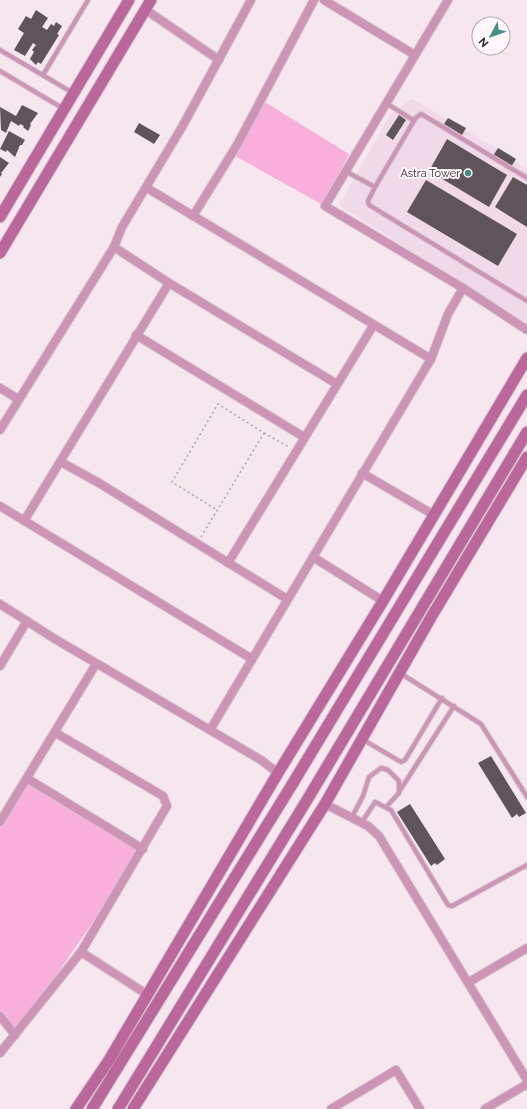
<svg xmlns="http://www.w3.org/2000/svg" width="527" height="1109" viewBox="0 0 527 1109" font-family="Raleway,sans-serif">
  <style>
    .built { fill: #f1dae7 }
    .green { fill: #f9afdb }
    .building { fill: #60545b }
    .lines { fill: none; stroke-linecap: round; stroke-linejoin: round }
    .lane-casing { stroke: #d2c5cc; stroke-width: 6 }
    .street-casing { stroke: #d2c5cc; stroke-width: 10 }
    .secondary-casing { stroke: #d2c5cc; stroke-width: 13 }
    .path { stroke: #aca1a7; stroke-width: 1.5; stroke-dasharray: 2 3; stroke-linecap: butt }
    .lane { stroke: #ce94b6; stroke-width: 4 }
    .street { stroke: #ce94b6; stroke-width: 8 }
    .secondary { stroke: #bb679c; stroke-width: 11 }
    .poi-dot { fill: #448c8a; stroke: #fff6fb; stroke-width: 1.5 }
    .labels { text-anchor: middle; stroke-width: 4; stroke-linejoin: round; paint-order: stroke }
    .poi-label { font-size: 11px; fill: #2d282b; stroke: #fff6fb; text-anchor: end }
  </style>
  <rect width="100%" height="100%" fill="#f6e7ef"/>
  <polygon class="built" points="412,99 479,138 527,169 527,325 339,205 391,113"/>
  <g class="green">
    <polygon points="260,99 349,154 323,205 228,152"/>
    <polygon points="28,779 143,849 15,1035 0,1016 0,828"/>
  </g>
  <g class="building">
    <polygon points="36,10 48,18 42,27 47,30 51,24 54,26 56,22 62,26 57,34 59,35 41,64 38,62 36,65 30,59 34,52 32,50 36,45 33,43 25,56 14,50 24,33 18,29 26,16 31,19"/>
    <polygon points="22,105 38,113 30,124 31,125 28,131 23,127 24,126 20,124 19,126 11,121 6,133 1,130 0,107 16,116"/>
    <polygon points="399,115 406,120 393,140 386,135"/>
    <polygon points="448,118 466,128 462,135 444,124"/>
    <polygon points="139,123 160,135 154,144 134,132"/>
    <polygon points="9,131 25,140 22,145 20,145 15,157 7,150 6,152 0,149"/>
    <polygon points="447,139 507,175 489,207 429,171"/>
    <polygon points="498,148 516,159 511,167 493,156"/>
    <polygon points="0,157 9,163 1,173 2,174 0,177"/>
    <polygon points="513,177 527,185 527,227 495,207"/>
    <polygon points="426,180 517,234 498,266 407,212"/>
    <polygon points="491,756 526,813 519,817 517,814 512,818 478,763"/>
    <polygon points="410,804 445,859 437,865 435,863 431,866 397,812"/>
  </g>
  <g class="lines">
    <g class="lane-casing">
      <g id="lane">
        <polyline points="0,50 73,93"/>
        <polyline points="0,71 64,109"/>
        <polyline points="43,75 88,0"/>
        <polyline points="386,103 413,120 421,114 423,115 527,178"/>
        <polyline points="345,171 375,187 368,201 369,205 527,301"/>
        <polyline points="375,187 415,119"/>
        <polyline points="400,673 481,724 527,797"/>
        <polyline points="362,739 401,762 405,760 442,698"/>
        <polyline points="399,792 454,706"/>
        <polyline points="352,817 363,796 369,777 381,768 388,770 399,781 399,793 386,807"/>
        <polyline points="362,822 375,802 391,810 448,905 452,906 527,865"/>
      </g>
    </g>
    <g class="street-casing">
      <g id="street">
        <polyline points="324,0 415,55"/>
        <polyline points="448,0 325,206 463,288 527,330"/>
        <polyline points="146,10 219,60"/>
        <polyline points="147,188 431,359"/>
        <polyline points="193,216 237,145 314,0"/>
        <polyline points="114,247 169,283 337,384"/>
        <polyline points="136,335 304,437"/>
        <polyline points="0,388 18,399"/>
        <polyline points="0,430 114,247 122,227 182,127 251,0"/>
        <polyline points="61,462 99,483 287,599"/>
        <polyline points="362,473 434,515"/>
        <polyline points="0,506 252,659"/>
        <polyline points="24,521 169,283"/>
        <polyline points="313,557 383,601"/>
        <polyline points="228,563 373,326"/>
        <polyline points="0,604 55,639 261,760 278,773"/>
        <polyline points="0,666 27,621"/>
        <polyline points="210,730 431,359 448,314 463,288"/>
        <polyline points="28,779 143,849"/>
        <polyline points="325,804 368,826 379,836 527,1080"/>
        <polyline points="0,822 96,664"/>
        <polyline points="81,952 148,995"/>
        <polyline points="469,982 527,948"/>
        <polyline points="0,1016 15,1035"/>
        <polyline points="0,1053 81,952 167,806 163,796 56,733"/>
        <polyline points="331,1109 396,1070 420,1109"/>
        <polyline points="485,1109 527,1084"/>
      </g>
    </g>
    <g class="secondary-casing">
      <g id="secondary">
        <polyline points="0,217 129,0"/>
        <polyline points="0,253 151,0"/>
        <polyline points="76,1109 109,1060 278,773 383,601 527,358"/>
        <polyline points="92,1109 293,783 527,395"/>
        <polyline points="118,1109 310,795 527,432"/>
        <polyline points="133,1109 325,804 430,619 527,457"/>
      </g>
    </g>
    <g class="path">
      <polyline points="264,433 289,447"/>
      <polyline points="201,537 264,433 218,404 172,482 217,510"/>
    </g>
    <use href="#lane" class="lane"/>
    <use href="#street" class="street"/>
    <use href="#secondary" class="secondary"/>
  </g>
  <circle class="poi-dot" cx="468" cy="173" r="4"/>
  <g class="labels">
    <g class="poi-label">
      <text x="460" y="177">Astra Tower</text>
    </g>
  </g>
  <g transform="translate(491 36) rotate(229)"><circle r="19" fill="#fff6fb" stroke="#aba4a8"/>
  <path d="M0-3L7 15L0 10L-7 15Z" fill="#448c8a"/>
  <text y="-6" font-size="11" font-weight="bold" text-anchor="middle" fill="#2d282b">N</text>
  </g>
</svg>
